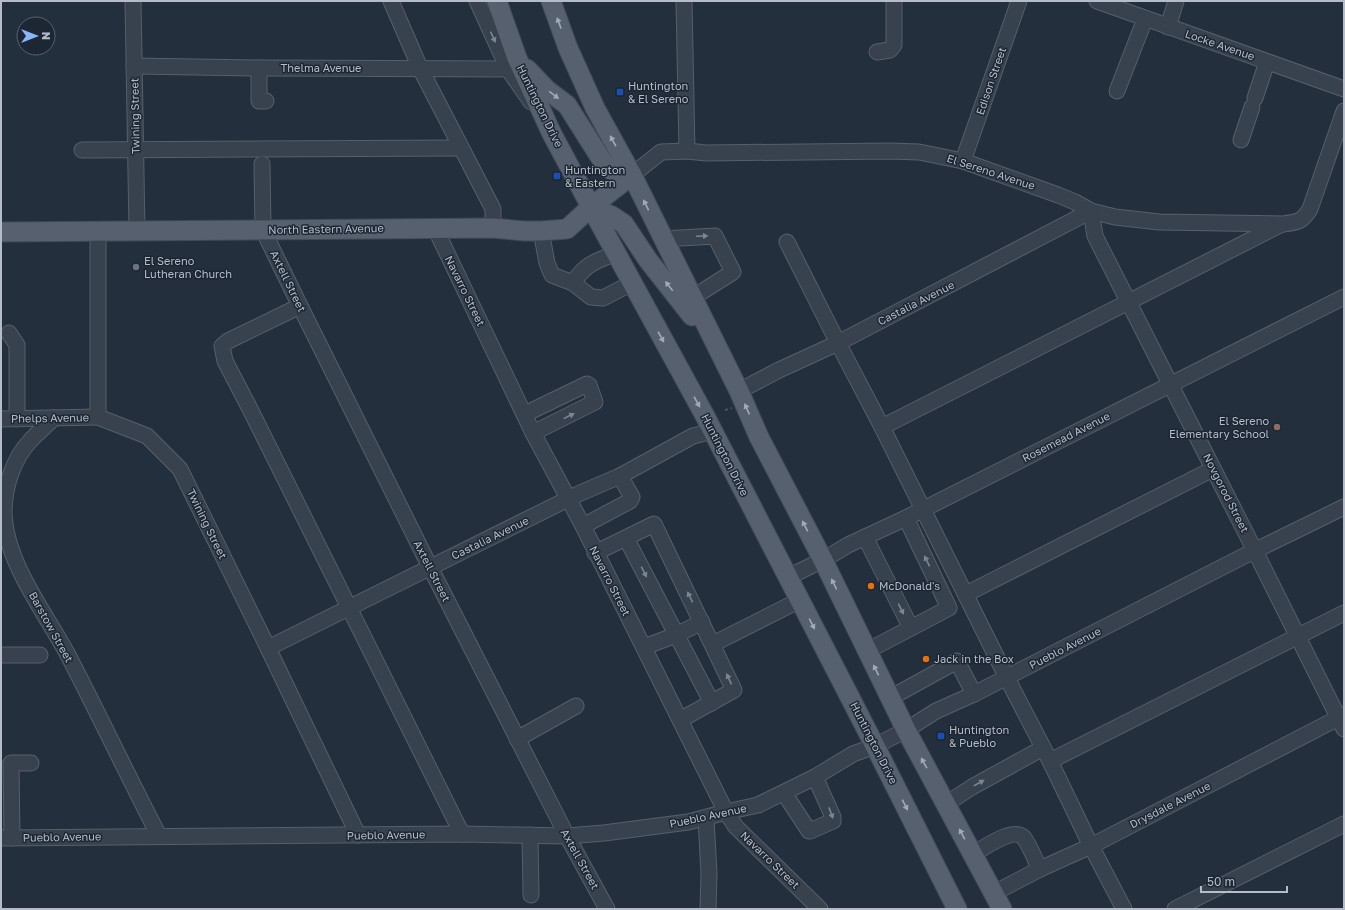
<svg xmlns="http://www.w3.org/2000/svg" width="1345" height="910" viewBox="0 0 1345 910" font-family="'Golos Text',sans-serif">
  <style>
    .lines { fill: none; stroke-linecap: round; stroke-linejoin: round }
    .minor-casing { stroke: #565f6c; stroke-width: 17 }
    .major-casing { stroke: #414a57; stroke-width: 21 }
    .path { stroke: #44595c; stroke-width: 2; stroke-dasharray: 3 3; stroke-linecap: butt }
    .minor { stroke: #38414e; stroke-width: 15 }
    .major { stroke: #56606e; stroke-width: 19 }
    .oneway { fill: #a1aab7 }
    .oneway2 { fill: #7c8592 }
    .transit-dot { fill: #1a4fb4; stroke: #1d2633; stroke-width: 1.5 }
    .worship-dot { fill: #6b7280; stroke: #1d2633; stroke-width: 1.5 }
    .education-dot { fill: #8d6e63; stroke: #1d2633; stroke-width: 1.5 }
    .food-dot { fill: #e8710a; stroke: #1d2633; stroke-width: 1.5 }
    .labels { text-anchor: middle; stroke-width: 3; stroke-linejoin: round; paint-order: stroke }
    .street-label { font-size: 11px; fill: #b4bcc9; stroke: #1d2633 }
    .poi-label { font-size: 11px; fill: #b4bcc9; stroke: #1d2633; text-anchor: start }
  </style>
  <rect width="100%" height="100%" fill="#242f3e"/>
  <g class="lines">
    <g class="minor-casing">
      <g id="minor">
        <polyline points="133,1 137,231"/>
        <polyline points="391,1 420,68 493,209 493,228"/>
        <polyline points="477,1 508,69 531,102"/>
        <polyline points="684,1 687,151"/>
        <polyline points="1097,1 1344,89"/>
        <polyline points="1168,27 1176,1"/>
        <polyline points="877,52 890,50 894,45 894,1"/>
        <polyline points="134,66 259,68 508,69"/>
        <polyline points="259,68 259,101 266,101"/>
        <polyline points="1117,91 1145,19"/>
        <polyline points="1255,98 1267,62"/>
        <polyline points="1241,140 1252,107"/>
        <polyline points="82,150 461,148"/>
        <polyline points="963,161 1019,1"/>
        <polyline points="262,164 263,230 300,306 430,567 567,836 607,909"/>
        <path d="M632,175L661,152L687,151L706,153L890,151L919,152L963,161L1058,195L1075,202L1091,211L1115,217L1159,222L1283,224C1298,222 1302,222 1310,209L1344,111"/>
        <polyline points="1091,211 1095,236 1255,551 1344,729"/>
        <polyline points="435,228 533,433 583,526 726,812 736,827 820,909"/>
        <polyline points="98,231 98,417 147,436 180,469 268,648 358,835"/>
        <polyline points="541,231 547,263 552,275 573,283 591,297 603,298 632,283"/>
        <polyline points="663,239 715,236 733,272 692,298"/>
        <polyline points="787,242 838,343 882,427 1007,678 1050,761 1091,846 1124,909"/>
        <path d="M573,283C586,263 595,262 616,253"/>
        <polyline points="300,306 228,341 222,346 225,361 249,407 462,834"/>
        <polyline points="9,333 17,345 17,419"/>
        <polyline points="739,391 779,370 838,343 1091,211"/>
        <polyline points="525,414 587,384 589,385 595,402 533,433"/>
        <path d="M54,418C46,426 37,433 30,441C13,459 5,486 4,510C4,561 45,612 68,655C99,715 128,776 159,836"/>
        <polyline points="1,419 98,417"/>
        <polyline points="882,427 1280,225"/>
        <polyline points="583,526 630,501 632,497 620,476"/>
        <polyline points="865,537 911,628"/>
        <polyline points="626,538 712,703"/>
        <polyline points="595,553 654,524 734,690 680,720"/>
        <polyline points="788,577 823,560 848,545 906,518 1344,297"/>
        <polyline points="966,594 1213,469"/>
        <polyline points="713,644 800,600"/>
        <polyline points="644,647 676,635 702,622"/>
        <polyline points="268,648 578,494 620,476 693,436 713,431"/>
        <polyline points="867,651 949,608 906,518"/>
        <polyline points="1,655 40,655"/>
        <polyline points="890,698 957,661 974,694"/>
        <polyline points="517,739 576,706"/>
        <polyline points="1050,761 1344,613"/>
        <polyline points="784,793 809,831 810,831 833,821 833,817 815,777"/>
        <polyline points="946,804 972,787 1043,748"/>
        <polyline points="706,818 709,874 708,909"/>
        <polyline points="530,835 531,895"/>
        <polyline points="1,838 462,834 567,836 604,833 688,822 726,812 758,805 815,777 853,754 875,746 906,730 936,711 974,694 1244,556 1344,507"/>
        <polyline points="12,838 11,763 31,763"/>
        <path d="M973,854C984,848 1014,826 1024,838C1030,846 1035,860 1040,869"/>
        <polyline points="994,893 1040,869 1091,846 1344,715"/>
        <polyline points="1175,909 1344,824"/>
      </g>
    </g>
    <g class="major-casing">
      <g id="major">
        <polyline points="497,1 517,58 552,134 604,231 705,416 875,746 957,909"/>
        <polyline points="551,1 568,48 595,108 632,175 739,391 759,437 823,560 906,730 1002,909"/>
        <polyline points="527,69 547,90 567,105 605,165 618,175 632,175"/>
        <polyline points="591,207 612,216 624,224 648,260 692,316"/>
        <polyline points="1,232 493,228 524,231 541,231 567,229 591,207 632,175"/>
      </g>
    </g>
    <polyline class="path" points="725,410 732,408"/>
    <use href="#minor" class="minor"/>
    <use href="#major" class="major"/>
  </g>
  <defs><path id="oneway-solid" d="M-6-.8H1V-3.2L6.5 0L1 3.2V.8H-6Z"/></defs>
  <g class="oneway">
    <use href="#oneway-solid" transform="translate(559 23) rotate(-110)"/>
    <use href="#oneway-solid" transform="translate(554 95) rotate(37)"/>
    <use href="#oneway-solid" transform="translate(613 141) rotate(-119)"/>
    <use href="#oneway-solid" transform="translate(646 205) rotate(-116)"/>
    <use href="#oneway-solid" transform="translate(669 286) rotate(-128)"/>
    <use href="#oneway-solid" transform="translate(661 337) rotate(61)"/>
    <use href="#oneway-solid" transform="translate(697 402) rotate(61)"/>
    <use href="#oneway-solid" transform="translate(747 409) rotate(-114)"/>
    <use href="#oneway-solid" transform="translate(805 526) rotate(-117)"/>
    <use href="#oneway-solid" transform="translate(834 584) rotate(-116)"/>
    <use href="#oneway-solid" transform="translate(812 624) rotate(63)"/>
    <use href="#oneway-solid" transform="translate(876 670) rotate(-116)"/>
    <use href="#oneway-solid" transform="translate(924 763) rotate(-119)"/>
    <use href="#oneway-solid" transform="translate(905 805) rotate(63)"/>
    <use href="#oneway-solid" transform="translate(962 834) rotate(-118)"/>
  </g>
  <g class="oneway2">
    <use href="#oneway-solid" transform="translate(493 37) rotate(65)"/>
    <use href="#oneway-solid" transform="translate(702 236) rotate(-3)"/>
    <use href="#oneway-solid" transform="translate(569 416) rotate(-26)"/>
    <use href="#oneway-solid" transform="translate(927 561) rotate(-116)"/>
    <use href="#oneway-solid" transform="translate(644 572) rotate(63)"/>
    <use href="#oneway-solid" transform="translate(690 597) rotate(-116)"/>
    <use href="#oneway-solid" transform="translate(901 609) rotate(63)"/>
    <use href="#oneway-solid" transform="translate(729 679) rotate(-115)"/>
    <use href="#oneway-solid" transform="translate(979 783) rotate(-29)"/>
    <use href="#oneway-solid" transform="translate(831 813) rotate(70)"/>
  </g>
  <g class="transit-dot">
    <rect x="616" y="88" width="8" height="8" rx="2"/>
    <rect x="553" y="172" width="8" height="8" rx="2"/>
    <rect x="937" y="732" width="8" height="8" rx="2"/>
  </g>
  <circle class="worship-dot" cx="136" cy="267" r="4"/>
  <circle class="education-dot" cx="1277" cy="427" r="4"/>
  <g class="food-dot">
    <circle cx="871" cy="586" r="4"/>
    <circle cx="926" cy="659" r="4"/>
  </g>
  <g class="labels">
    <g class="street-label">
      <text transform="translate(1220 45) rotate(19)" y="4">Locke Avenue</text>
      <text x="321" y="72">Thelma Avenue</text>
      <text transform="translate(991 81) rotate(-71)" y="4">Edison Street</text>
      <text transform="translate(540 106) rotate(64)" y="4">Huntington Drive</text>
      <text transform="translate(135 116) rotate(-91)" y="4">Twining Street</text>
      <text transform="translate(991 172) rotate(18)" y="4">El Sereno Avenue</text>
      <text transform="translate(326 229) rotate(-1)" y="4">North Eastern Avenue</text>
      <text transform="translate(288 281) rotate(64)" y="4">Axtell Street</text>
      <text transform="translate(465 291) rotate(64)" y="4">Navarro Street</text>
      <text transform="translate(916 303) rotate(-27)" y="4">Castalia Avenue</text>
      <text transform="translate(50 418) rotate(-1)" y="4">Phelps Avenue</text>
      <text transform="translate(1066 437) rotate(-27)" y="4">Rosemead Avenue</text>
      <text transform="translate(725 455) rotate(63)" y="4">Huntington Drive</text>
      <text transform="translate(1226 493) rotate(63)" y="4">Novgorod Street</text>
      <text transform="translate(207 524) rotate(64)" y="4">Twining Street</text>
      <text transform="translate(490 538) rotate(-26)" y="4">Castalia Avenue</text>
      <text transform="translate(432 571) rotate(63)" y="4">Axtell Street</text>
      <text transform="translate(610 581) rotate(63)" y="4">Navarro Street</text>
      <text transform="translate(51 627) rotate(61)" y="4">Barstow Street</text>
      <text transform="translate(1065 648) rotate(-27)" y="4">Pueblo Avenue</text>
      <text transform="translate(874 743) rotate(63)" y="4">Huntington Drive</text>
      <text transform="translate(1170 805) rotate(-27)" y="4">Drysdale Avenue</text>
      <text transform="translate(708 816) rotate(-12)" y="4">Pueblo Avenue</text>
      <text transform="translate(386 835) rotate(-1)" y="4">Pueblo Avenue</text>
      <text transform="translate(62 837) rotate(-1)" y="4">Pueblo Avenue</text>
      <text transform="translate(580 859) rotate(61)" y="4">Axtell Street</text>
      <text transform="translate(770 860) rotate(44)" y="4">Navarro Street</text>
    </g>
    <g class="poi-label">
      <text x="628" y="90">Huntington<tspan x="628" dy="13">&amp; El Sereno</tspan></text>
      <text x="565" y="174">Huntington<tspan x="565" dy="13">&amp; Eastern</tspan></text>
      <text x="144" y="265">El Sereno<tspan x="144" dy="13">Lutheran Church</tspan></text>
      <text x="1269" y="425" text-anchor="end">El Sereno<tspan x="1269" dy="13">Elementary School</tspan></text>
      <text x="879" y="590">McDonald's</text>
      <text x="934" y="663">Jack in the Box</text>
      <text x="949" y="734">Huntington<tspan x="949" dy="13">&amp; Pueblo</tspan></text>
    </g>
  </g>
  <rect width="1345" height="910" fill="none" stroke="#b4bcc9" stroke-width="4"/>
  <g transform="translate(36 36) rotate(90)"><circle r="19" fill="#1d2633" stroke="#59626f"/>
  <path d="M0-3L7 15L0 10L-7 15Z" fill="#8ab4f8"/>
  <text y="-6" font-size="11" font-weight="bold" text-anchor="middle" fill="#b4bcc9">N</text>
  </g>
  <path d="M1201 886v6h86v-6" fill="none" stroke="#b4bcc9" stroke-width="2"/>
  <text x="1207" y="886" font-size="12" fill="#b4bcc9" stroke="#1d2633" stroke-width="3" paint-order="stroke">50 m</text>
</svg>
